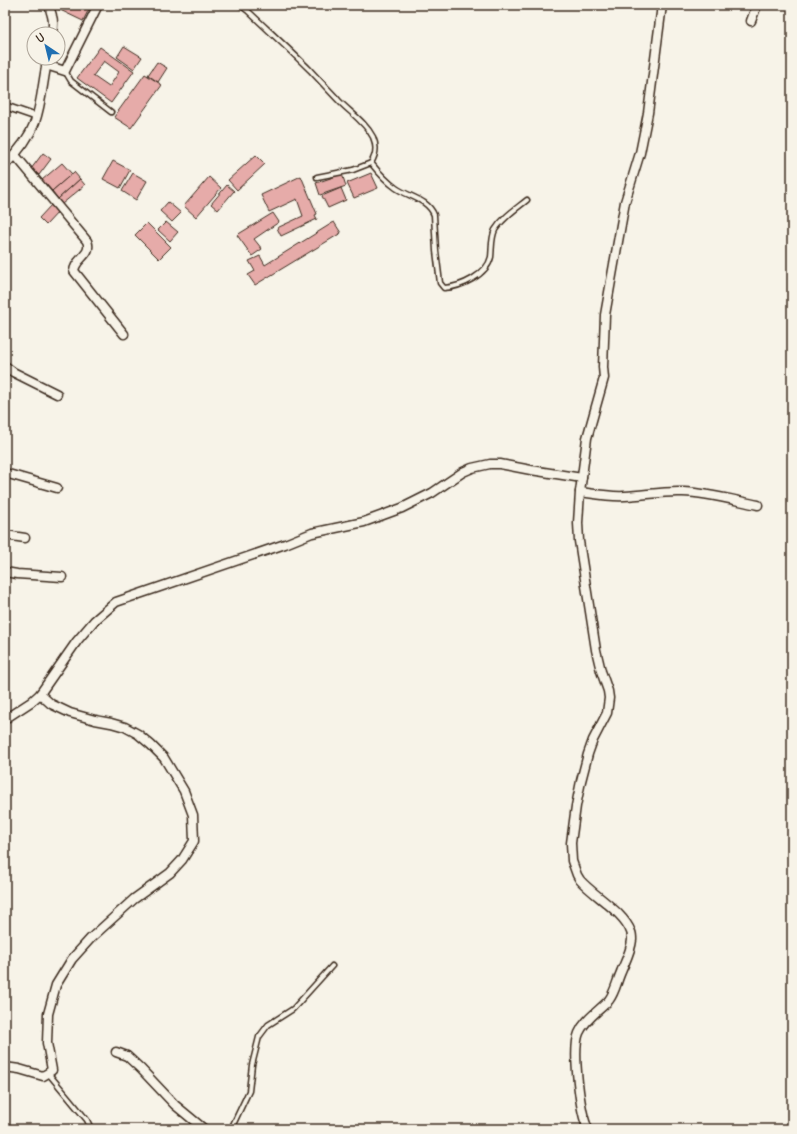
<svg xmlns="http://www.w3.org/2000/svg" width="797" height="1134" viewBox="0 0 797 1134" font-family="Delius,sans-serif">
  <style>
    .building { fill: #e6aba9; stroke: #3b2a1e; fill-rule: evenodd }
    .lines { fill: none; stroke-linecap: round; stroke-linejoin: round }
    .service-casing { stroke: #3b2a1e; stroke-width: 7 }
    .pedestrian-casing { stroke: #3b2a1e; stroke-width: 9 }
    .minor-casing { stroke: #3b2a1e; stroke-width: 11 }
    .service { stroke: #f7f3e8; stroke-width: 4 }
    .pedestrian { stroke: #f7f3e8; stroke-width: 6 }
    .minor { stroke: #f7f3e8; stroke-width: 8 }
  </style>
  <rect width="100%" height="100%" fill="#f7f3e8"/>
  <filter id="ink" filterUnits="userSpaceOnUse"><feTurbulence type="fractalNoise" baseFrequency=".025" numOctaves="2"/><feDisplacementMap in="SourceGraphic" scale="8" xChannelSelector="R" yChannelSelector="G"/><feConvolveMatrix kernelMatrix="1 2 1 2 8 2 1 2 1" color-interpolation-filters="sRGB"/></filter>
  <g filter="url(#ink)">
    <g class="building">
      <polygon points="58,5 91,5 83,21 56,8"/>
      <polygon points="124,46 142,57 134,69 117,57"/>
      <path d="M100,47L134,71L111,103L77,78ZM104,61L119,72L109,87L93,76Z"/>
      <polygon points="157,62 167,68 158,82 148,75"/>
      <polygon points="145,74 162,85 131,128 114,117"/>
      <polygon points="43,153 51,159 39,175 31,169"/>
      <polygon points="256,155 265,164 237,190 228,180"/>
      <polygon points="113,161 130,170 120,188 103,179"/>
      <polygon points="62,163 72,174 52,191 42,180"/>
      <polygon points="74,172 80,179 58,199 52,191"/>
      <polygon points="133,173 147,181 136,200 122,191"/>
      <polygon points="371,173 378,188 354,198 347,183"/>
      <polygon points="342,174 346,186 320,195 316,183"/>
      <polygon points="301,176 317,214 315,215 317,219 281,236 277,228 303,216 297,199 269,212 261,195"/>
      <polygon points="209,177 221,188 196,217 184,206"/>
      <polygon points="80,179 85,185 62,204 58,199"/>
      <polygon points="227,185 234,191 218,210 211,204"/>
      <polygon points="341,188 346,200 328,208 322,196"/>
      <polygon points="168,202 181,213 172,222 160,211"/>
      <polygon points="52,204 59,211 46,225 39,218"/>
      <polygon points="273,213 279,222 254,239 262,249 252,256 237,235"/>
      <polygon points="166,222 178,232 170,241 158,230"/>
      <polygon points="334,222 341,233 255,285 248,275 255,271 249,261 260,256 265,265"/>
      <polygon points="147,223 171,247 159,259 135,235"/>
    </g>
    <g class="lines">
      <g class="service-casing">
        <g id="service">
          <path d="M240,5L248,11C269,31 290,50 310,70C320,81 330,91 340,102C351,113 366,123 373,137C377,146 376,155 371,163L353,170L317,177"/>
          <polyline points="65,71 71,81 111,112"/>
          <path d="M371,163C379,173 386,181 396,188C409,197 428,199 434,215L436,251L440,283L444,288C461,287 487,275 491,257C492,249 491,238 495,230C503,217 516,209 527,200"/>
          <polyline points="48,1073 87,1120 91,1129"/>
          <polyline points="231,1129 249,1091 252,1065 259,1037 268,1025 293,1009 332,966"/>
        </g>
      </g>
      <g class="pedestrian-casing">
        <polyline id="pedestrian" points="5,106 37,117"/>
      </g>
      <g class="minor-casing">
        <g id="minor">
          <path d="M50,5C49,9 51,11 52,16C54,22 53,28 52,34"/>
          <polyline points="751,21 757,5"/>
          <polyline points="46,65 65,71 98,5"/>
          <path d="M15,155L87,241C93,255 75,258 74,271L124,334"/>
          <path d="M5,165C17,153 29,138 35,122C42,103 43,78 48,58"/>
          <polyline points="5,366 13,372 57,394"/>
          <polyline points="5,473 57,488"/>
          <path d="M580,492C595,494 610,497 625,496C645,495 664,491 683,492C708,493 733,500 758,505"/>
          <polyline points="5,535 25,538"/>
          <polyline points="5,572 17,574 62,577"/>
          <polyline points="5,719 31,702 40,694 77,641 94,621 116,602 285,544 312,533 364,522 402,508 432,493 463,472 472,468 490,464 500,464 531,470 582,478"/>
          <polyline points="116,1052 127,1056 141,1069 175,1105 204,1129"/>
          <polyline points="5,1067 19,1069 43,1076 48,1073 52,1070 47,1043 48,1014 56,985 72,959 91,938 134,899 170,873 182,860 194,841 193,815 184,791 164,758 151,745 138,734 125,727 111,723 95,720 70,713 51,704 40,694"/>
          <path d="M588,1129C580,1113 572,1050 579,1033C585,1019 599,1011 609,1000C615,992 617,981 621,972C625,962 631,951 632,940C632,937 632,934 631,932C624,912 594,896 580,880L577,875L572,861L571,843L576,806L581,781L588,754L593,740L607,713L609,698L608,691L601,671L596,650L579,541L578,523L580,492L587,438L604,378L603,367L605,315L625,202L640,153L648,113L662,5"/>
        </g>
      </g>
      <use href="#service" class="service"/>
      <use href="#pedestrian" class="pedestrian"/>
      <use href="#minor" class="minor"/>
    </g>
  </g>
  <rect width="797" height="1134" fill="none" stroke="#f7f3e8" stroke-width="20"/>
  <rect x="10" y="10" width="777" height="1114" fill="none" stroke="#3b2a1e" stroke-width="1.5" filter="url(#ink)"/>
  <g transform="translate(46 46) rotate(325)"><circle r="19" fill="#f7f3e8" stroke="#aca397"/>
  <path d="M0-3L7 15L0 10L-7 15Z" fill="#1f6fb2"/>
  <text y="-6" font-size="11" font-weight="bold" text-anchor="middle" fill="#3b2a1e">U</text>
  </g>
</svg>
